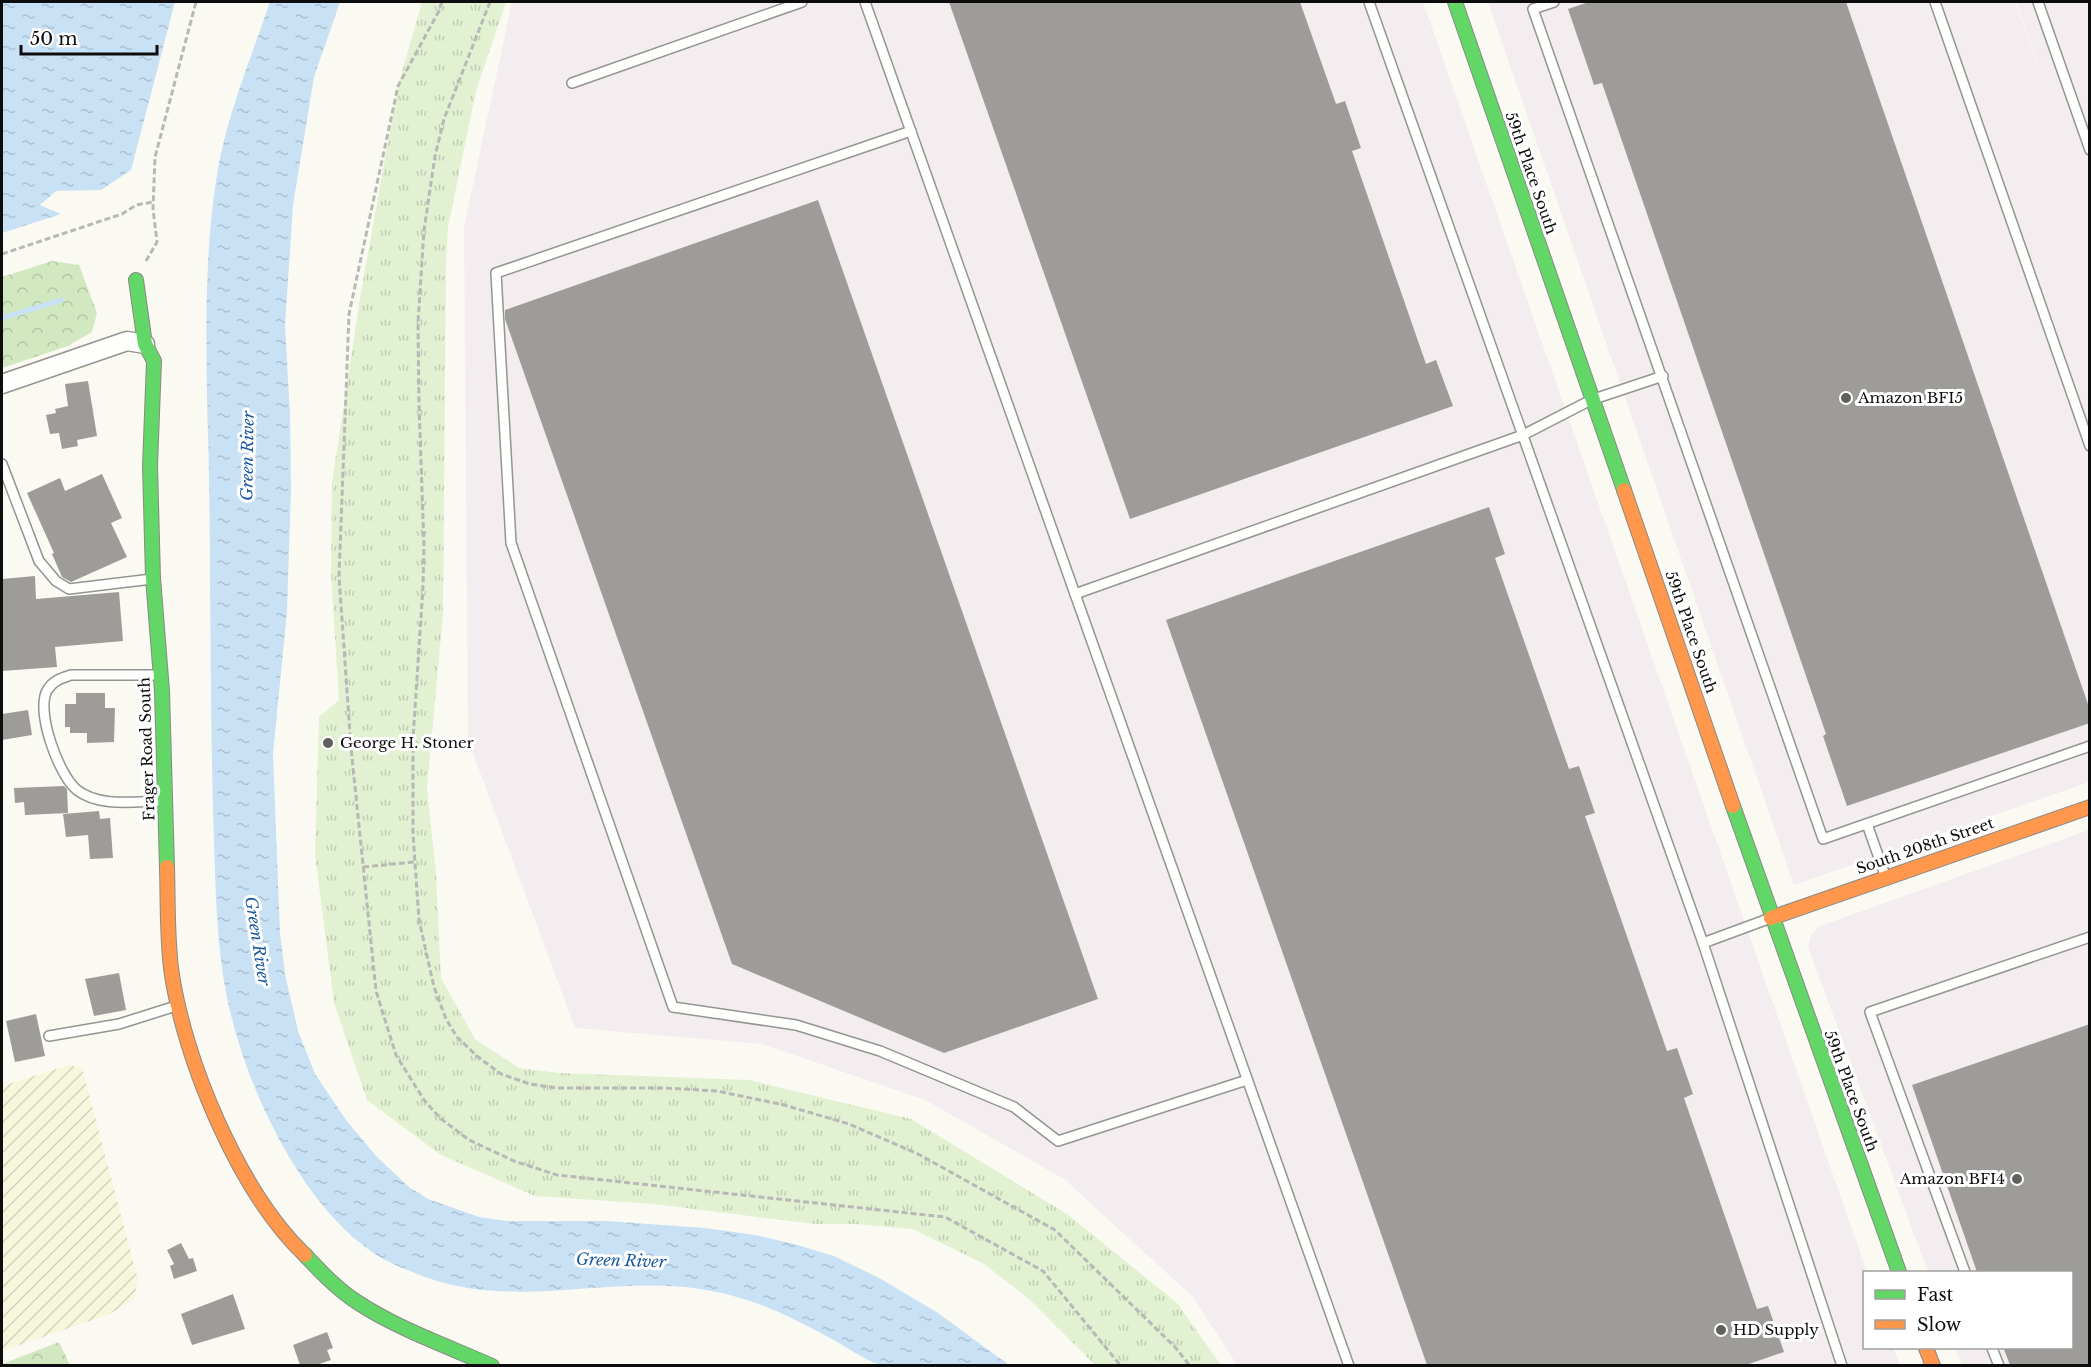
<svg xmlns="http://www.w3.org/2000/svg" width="2091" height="1367" viewBox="0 0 2091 1367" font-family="'Libre Baskerville',serif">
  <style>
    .industrial { fill: #f3edef }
    .farmland { fill: url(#farmland-furrows) }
    .grass { fill: url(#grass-tufts) }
    .forest { fill: url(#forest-crowns) }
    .water { fill: url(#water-ripples) }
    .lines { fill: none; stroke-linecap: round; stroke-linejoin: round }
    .stream { stroke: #c9e1f5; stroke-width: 5 }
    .building { fill: #9e9c98 }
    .lane-casing { stroke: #949490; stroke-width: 12 }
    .street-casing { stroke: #949490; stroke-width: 21 }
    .fast-casing { stroke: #8b8a87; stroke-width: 16 }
    .slow-casing { stroke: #8b8a87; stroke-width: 16 }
    .path { stroke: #b8b8b6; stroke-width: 3; stroke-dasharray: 6 3; stroke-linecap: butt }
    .lane { stroke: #fefefd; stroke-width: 9 }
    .street { stroke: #fefefd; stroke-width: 18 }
    .fast { stroke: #63d668; stroke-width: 14 }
    .slow { stroke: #ff974d; stroke-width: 14 }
    .poi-dot { fill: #60605d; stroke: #fff; stroke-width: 2 }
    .labels { text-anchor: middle; stroke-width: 6; stroke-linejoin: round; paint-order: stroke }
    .street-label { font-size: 15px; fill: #0d0d0d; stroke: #fff }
    .poi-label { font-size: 15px; fill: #0d0d0d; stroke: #fff; text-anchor: start }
    .water-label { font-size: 16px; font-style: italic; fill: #17569f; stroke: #fff }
  </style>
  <defs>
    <pattern id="farmland-furrows" width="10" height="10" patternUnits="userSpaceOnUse" patternTransform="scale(1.5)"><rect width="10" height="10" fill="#f7f7de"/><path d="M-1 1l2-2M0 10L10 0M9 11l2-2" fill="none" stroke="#d3d3bd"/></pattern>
    <pattern id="grass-tufts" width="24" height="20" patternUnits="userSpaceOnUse" patternTransform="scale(1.5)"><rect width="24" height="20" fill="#e2f1d2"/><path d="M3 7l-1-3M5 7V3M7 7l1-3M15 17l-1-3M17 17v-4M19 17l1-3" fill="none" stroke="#c1cdb3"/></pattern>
    <pattern id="forest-crowns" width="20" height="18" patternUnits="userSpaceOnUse" patternTransform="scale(1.5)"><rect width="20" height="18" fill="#d1e8c0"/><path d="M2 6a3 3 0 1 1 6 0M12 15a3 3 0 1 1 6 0" fill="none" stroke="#b2c6a4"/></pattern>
    <pattern id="water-ripples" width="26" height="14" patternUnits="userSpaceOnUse" patternTransform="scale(1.5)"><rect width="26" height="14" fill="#c9e1f5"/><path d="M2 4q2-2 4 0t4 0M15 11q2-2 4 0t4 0" fill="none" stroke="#abc0d1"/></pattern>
  </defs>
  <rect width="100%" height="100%" fill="#fbfaf2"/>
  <g class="industrial">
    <polygon points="512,2 1423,2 1867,1272 1864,1272 1864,1348 1893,1348 1900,1365 1237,1365 1193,1297 1064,1179 925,1100 762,1044 575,1028 468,740 464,227"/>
    <polygon points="1488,2 2015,2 2052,109 2016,2 2089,2 2089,782 1794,885"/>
    <polygon points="2089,830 2089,1365 1962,1365 1955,1348 2072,1348 2072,1272 1928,1272 1808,947 1811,935 1820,926"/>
  </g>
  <polygon class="farmland" points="69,1065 82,1068 138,1279 134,1299 110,1314 2,1351 2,1086"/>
  <polygon class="grass" points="422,2 506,2 476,91 448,227 446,263 443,615 427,788 436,873 441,978 475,1039 519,1068 560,1073 749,1080 911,1119 1067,1214 1177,1303 1221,1365 1095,1365 1029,1299 984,1264 913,1229 856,1224 815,1224 654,1204 535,1196 441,1155 367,1100 334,1003 315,855 319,717 339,700 331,573 332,483 360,298 398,86"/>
  <g class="forest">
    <polygon points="52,261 79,265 97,313 92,332 68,346 2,368 2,277"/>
    <polygon points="59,1342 70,1365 2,1365 2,1364"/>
  </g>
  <g class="water">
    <polygon points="2,2 175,2 131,170 101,190 56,191 40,205 61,214 2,233"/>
    <path d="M270,2H340L314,77L293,205L285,325L290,414L291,489L287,611L273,754L280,933L285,974L298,1031L315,1074L346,1120L377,1157L409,1187L428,1199L479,1217L506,1221H607L705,1228L755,1235L794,1244L834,1256L881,1279L938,1313L1009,1365C979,1366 950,1366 920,1366C908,1366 892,1367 881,1365C866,1361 842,1344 828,1337C786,1314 748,1296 700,1289C606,1275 517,1310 425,1277C407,1270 388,1263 372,1252C303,1205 252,1098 232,1019C217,961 216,901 214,842C211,757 211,671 210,585C210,523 209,460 207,398C206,326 205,253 216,181C225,119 250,61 270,2Z"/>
  </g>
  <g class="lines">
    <polyline class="stream" points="2,318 62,300"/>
  </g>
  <g class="building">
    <polygon points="949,2 1300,2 1336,104 1345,101 1361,148 1352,151 1426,364 1436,360 1453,406 1130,519"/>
    <polygon points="1589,2 1846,2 2090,710 2090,723 1847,806 1823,736 1826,734 1602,83 1594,85 1568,9"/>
    <polygon points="818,200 1098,999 944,1053 732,964 505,319 505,310"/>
    <polygon points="88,381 97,436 77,440 78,446 62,449 59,433 50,434 46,415 56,413 55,409 68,406 65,384"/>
    <polygon points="102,474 122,518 111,523 127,557 71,582 62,577 52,554 54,553 27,493 60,478 65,491"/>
    <polygon points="1489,507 1505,554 1495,558 1569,769 1579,766 1595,813 1585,816 1667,1051 1677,1048 1693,1094 1684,1098 1757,1309 1768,1306 1784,1352 1746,1365 1427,1365 1166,620"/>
    <polygon points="35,576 36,599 119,592 123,641 55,647 57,667 2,671 2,579"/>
    <polygon points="76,693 105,693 105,708 115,708 114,742 87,743 87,733 70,733 70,727 65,727 65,704 76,704"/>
    <polygon points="28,710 32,735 2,740 2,714"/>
    <polygon points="64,786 67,789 68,813 25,815 24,802 15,803 14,788"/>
    <polygon points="99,811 100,819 110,818 113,858 90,859 88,835 66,837 63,814"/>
    <polygon points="119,973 126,1010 94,1016 85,979"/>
    <polygon points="36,1014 45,1056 15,1062 6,1021"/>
    <polygon points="2090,1024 2090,1365 2010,1365 2003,1347 2072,1347 2072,1272 1977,1272 1912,1085"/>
    <polygon points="181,1243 189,1259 193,1258 197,1271 174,1279 170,1266 174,1264 167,1250"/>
    <polygon points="233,1294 245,1329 192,1345 181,1314"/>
    <polygon points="327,1332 333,1348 327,1350 331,1360 316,1365 300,1365 293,1345"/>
  </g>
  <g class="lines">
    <g class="lane-casing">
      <g id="lane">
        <polyline points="865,2 1075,594"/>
        <polyline points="1369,2 1703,943 1842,1366"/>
        <polyline points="1554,2 1533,9 1823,839 2090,746"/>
        <polyline points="1935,2 2090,446"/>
        <polyline points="2038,2 2090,150"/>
        <polyline points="572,83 802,2"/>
        <polyline points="911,131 496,273 511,543 673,1007 796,1025 880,1051 1014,1107 1058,1141 1247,1080"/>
        <polyline points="2,464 39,561 56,581 69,589 152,579"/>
        <path d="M160,675H71C62,678 54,680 48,689C34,709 59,776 77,790C100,808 137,801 163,801"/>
        <polyline points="1867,824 1885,875"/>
        <polyline points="1703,943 1768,919"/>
        <polyline points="49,1036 119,1024 176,1006"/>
        <polyline points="1965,1272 1870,1012 2090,937"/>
        <polyline points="1992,1348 1999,1366"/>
        <polyline points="1349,1366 1075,594 1523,435 1591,400 1663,376"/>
      </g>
    </g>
    <g class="street-casing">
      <polyline id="street" points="2,384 127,341 145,344"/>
    </g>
    <g class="fast-casing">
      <g id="fast">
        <polyline points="1455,2 1624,490"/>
        <polyline points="136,280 145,344 154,361 150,466 153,578 162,691 167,867"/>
        <polyline points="1733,806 1899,1272"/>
        <path d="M305,1255C321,1272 337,1289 357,1302C398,1329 447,1346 492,1366"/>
      </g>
    </g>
    <g class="slow-casing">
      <g id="slow">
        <polyline points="1624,490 1733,806"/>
        <path d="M167,867C168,900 167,935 171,968C183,1058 239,1192 305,1255"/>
        <polyline points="1771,918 2090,807"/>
        <polyline points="1926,1348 1933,1366"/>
      </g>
    </g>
    <g class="path">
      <polyline points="442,2 439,11 398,86 349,314 339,576 351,748 376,991 396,1055 424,1100 440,1118 469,1140 514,1161 557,1175 945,1217 1043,1271 1121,1366"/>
      <polyline points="490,2 444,119 435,156 424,230 418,323 419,404 424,547 423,587 413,739 413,834 419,920 434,987 446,1019 457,1037 478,1057 501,1074 530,1084 557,1088 665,1088 717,1091 784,1105 849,1124 918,1154 1055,1230 1175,1347 1190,1366"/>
      <polyline points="2,254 122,214 136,205 153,202"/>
      <polyline points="146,261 157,242 153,209 155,157 196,2"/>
      <polyline points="363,867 414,862"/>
    </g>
    <use href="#lane" class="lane"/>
    <use href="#street" class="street"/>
    <use href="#fast" class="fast"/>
    <use href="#slow" class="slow"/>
  </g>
  <g class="poi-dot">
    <circle cx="1846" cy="398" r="6"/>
    <circle cx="328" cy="743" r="6"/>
    <circle cx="2017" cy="1179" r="6"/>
    <circle cx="1721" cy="1330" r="6"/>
  </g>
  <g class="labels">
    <g class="street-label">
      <text transform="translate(1531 173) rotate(71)" y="5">59th Place South</text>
      <text transform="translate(1691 632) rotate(71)" y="5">59th Place South</text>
      <text transform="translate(147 749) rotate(-92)" y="5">Frager Road South</text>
      <text transform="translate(1925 846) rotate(-19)" y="5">South 208th Street</text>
      <text transform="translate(1851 1091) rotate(70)" y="5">59th Place South</text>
    </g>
    <g class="poi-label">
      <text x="1858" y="403">Amazon BFI5</text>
      <text x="340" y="748">George H. Stoner</text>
      <text x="2005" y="1184" text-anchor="end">Amazon BFI4</text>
      <text x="1733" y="1335">HD Supply</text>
    </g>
    <g class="water-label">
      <text transform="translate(247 456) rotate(-89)" y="6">Green River</text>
      <text transform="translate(258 941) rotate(81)" y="6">Green River</text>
      <text transform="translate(621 1260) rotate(2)" y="6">Green River</text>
    </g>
  </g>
  <rect width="2091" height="1367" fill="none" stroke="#0d0d0d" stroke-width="6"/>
  <rect x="1863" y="1271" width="210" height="78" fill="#ffffff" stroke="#9e9e9e" stroke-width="1.5"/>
  <rect x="1875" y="1290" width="30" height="9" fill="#63d668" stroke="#9e9e9e" stroke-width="1.5"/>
  <text x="1917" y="1301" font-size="18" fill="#0d0d0d">Fast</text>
  <rect x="1875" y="1320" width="30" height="9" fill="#ff974d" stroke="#9e9e9e" stroke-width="1.5"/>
  <text x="1917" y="1331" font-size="18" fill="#0d0d0d">Slow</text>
  <path d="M21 45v9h136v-9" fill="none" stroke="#0d0d0d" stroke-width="3"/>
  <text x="30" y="45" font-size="18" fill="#0d0d0d" stroke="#ffffff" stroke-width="4.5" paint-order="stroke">50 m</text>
</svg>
